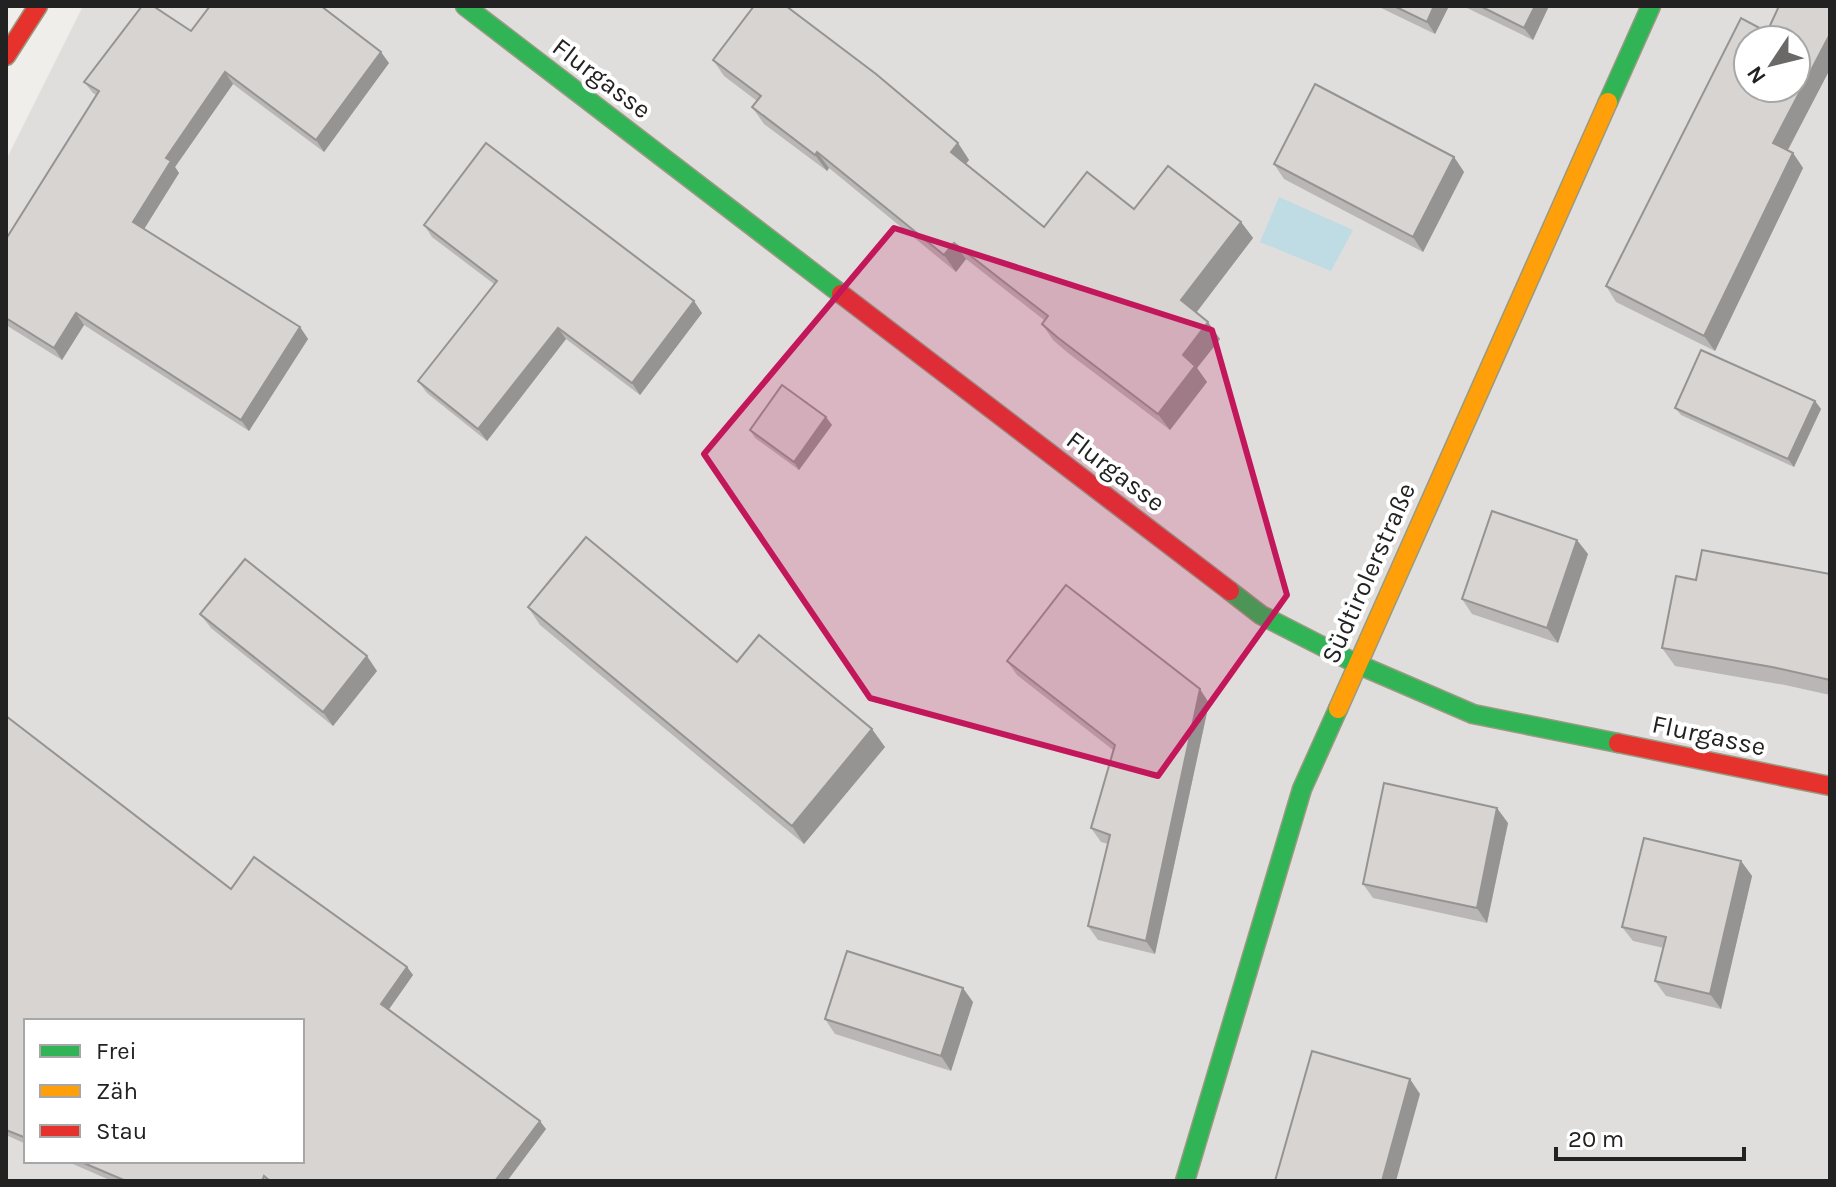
<svg xmlns="http://www.w3.org/2000/svg" width="1836" height="1187" viewBox="0 0 1836 1187" font-family="Karla,sans-serif">
  <style>
    .residential { fill: #dfdedc; fill-rule: evenodd }
    .water { fill: #bfdbe3 }
    .lines { fill: none; stroke-linecap: round; stroke-linejoin: round }
    .fast-casing { stroke: #999a82; stroke-width: 21 }
    .slow-casing { stroke: #999a82; stroke-width: 21 }
    .jam-casing { stroke: #999a82; stroke-width: 21 }
    .fast { stroke: #30b455; stroke-width: 18 }
    .slow { stroke: #ff9f0a; stroke-width: 18 }
    .jam { stroke: #e5322d; stroke-width: 18 }
    .wall { fill: #b9b6b5 }
    .shaded-wall { fill: #969493 }
    .building { fill: #d7d4d2; stroke: #969493; stroke-width: 2; fill-rule: evenodd }
    .marked { fill: #c2185b; fill-opacity: 0.2; stroke: #c2185b; stroke-width: 6; stroke-linejoin: round }
    .labels { text-anchor: middle; stroke-width: 8; stroke-linejoin: round; paint-order: stroke }
    .street-label { font-size: 26px; fill: #222; stroke: #fff }
  </style>
  <rect width="100%" height="100%" fill="#f0eeeb"/>
  <path class="residential" d="M83,6H1830V1181H6V160ZM1748,40H1796V88H1748ZM26,1021H302V1161H26Z"/>
  <polygon class="water" points="1279,197 1353,230 1331,271 1260,242"/>
  <g class="lines">
    <g class="fast-casing">
      <g id="fast">
        <polyline points="465,6 841,294"/>
        <polyline points="1608,102 1651,6"/>
        <polyline points="1230,591 1261,615 1357,664 1473,714 1618,743"/>
        <polyline points="1185,1181 1302,789 1338,709"/>
      </g>
    </g>
    <g class="slow-casing">
      <polyline id="slow" points="1338,709 1608,102"/>
    </g>
    <g class="jam-casing">
      <g id="jam">
        <polyline points="6,56 38,6"/>
        <polyline points="841,294 1230,591"/>
        <polyline points="1618,743 1830,786"/>
      </g>
    </g>
    <use href="#fast" class="fast"/>
    <use href="#slow" class="slow"/>
    <use href="#jam" class="jam"/>
  </g>
  <g class="wall">
    <polygon points="1377,6 1449,6 1435,34"/>
    <polygon points="1463,6 1549,6 1533,40"/>
    <polygon points="1830,6 1830,69 1788,150 1793,153 1803,168 1715,351 1616,302 1606,286 1767,32"/>
    <polygon points="191,31 389,63 324,152 233,84 175,167 179,173 144,229 300,327 308,339 249,431 84,325 62,360 6,325 6,239 96,95 93,93 84,82"/>
    <polygon points="713,60 958,143 969,160 966,164 1044,227 1134,209 1241,222 1253,238 1196,312 1220,339 1197,368 1207,382 1170,430 1068,353 1053,340 1042,324 1044,320 966,259 956,272 829,168 827,171 764,124 752,107 757,101 724,76"/>
    <polygon points="1454,157 1464,172 1423,252 1284,179 1274,164"/>
    <polygon points="424,225 702,313 640,395 566,339 487,441 427,393 418,381 494,284 432,237"/>
    <polygon points="1815,401 1821,409 1794,467 1681,415 1675,408"/>
    <polygon points="832,425 799,470 755,438 750,430"/>
    <polygon points="1588,554 1558,643 1472,614 1462,599"/>
    <polygon points="1830,574 1830,695 1785,685 1675,666 1662,648 1696,580"/>
    <polygon points="528,607 885,747 804,844 540,625"/>
    <polygon points="200,614 377,671 333,726 211,628"/>
    <polygon points="1007,661 1209,703 1155,954 1098,940 1088,926 1108,844 1101,842 1091,828 1113,750 1017,675"/>
    <polygon points="6,716 231,889 407,967 413,975 389,1009 546,1129 507,1181 112,1181 66,1161 302,1161 26,1021 26,1144 6,1135"/>
    <polygon points="1508,823 1487,923 1373,898 1363,884"/>
    <polygon points="1741,861 1752,876 1721,1009 1666,996 1655,981 1664,948 1633,941 1622,927"/>
    <polygon points="973,1002 951,1071 835,1034 825,1019"/>
  </g>
  <g class="shaded-wall">
    <polygon points="1434,6 1449,6 1435,34 1427,22"/>
    <polygon points="1535,6 1549,6 1533,40 1524,28"/>
    <polygon points="1830,34 1830,69 1783,159 1773,143"/>
    <polygon points="381,52 389,63 324,152 316,140"/>
    <polygon points="225,72 233,84 175,167 179,173 141,234 133,222 166,158"/>
    <polygon points="958,143 969,160 962,168 951,152"/>
    <polygon points="817,152 829,168 827,171 815,155"/>
    <polygon points="1793,153 1803,168 1715,351 1704,336"/>
    <polygon points="1454,157 1464,172 1423,252 1413,237"/>
    <polygon points="1241,222 1253,238 1193,317 1181,300"/>
    <polygon points="954,243 966,259 956,272 944,255"/>
    <polygon points="694,301 702,313 640,395 632,383"/>
    <polygon points="76,313 84,325 62,360 54,348"/>
    <polygon points="1208,322 1220,339 1197,368 1207,382 1170,430 1158,414 1183,355"/>
    <polygon points="300,327 308,339 249,431 241,420"/>
    <polygon points="558,328 566,339 487,441 478,429"/>
    <polygon points="1815,401 1821,409 1794,467 1788,459"/>
    <polygon points="826,417 832,425 799,470 794,462"/>
    <polygon points="1577,540 1588,554 1558,643 1547,628"/>
    <polygon points="367,656 377,671 333,726 323,712"/>
    <polygon points="1200,689 1209,703 1155,954 1146,941"/>
    <polygon points="872,729 885,747 804,844 792,826"/>
    <polygon points="1497,808 1508,823 1487,923 1477,908"/>
    <polygon points="1741,861 1752,876 1721,1009 1710,994"/>
    <polygon points="407,967 413,975 387,1012 381,1004"/>
    <polygon points="963,988 973,1002 951,1071 941,1056"/>
    <polygon points="1410,1079 1420,1094 1396,1181 1382,1181"/>
    <polygon points="540,1121 546,1129 507,1181 495,1181"/>
  </g>
  <g class="building">
    <polygon points="142,6 153,6 191,31 210,6 321,6 381,52 316,140 225,72 166,158 171,161 133,222 300,327 241,420 76,313 54,348 6,318 6,239 99,91 84,82"/>
    <polygon points="754,6 786,6 876,74 958,143 951,152 1044,227 1087,172 1134,209 1168,166 1241,222 1181,300 1208,322 1183,355 1195,366 1158,414 1057,337 1042,324 1048,316 954,243 944,255 817,152 815,155 752,107 761,96 713,60"/>
    <polygon points="1394,6 1434,6 1427,22"/>
    <polygon points="1480,6 1535,6 1524,28"/>
    <path d="M1779,6H1830V34L1773,143L1793,153L1704,336L1606,286L1741,18L1767,32ZM1748,40H1796V88H1748Z"/>
    <polygon points="1315,84 1454,157 1413,237 1274,164"/>
    <polygon points="486,143 694,301 632,383 558,328 478,429 418,381 497,281 424,225"/>
    <polygon points="1701,350 1815,401 1788,459 1675,408"/>
    <polygon points="782,385 826,417 794,462 750,430"/>
    <polygon points="1492,511 1577,540 1547,628 1462,599"/>
    <polygon points="586,537 737,662 759,635 872,729 792,826 528,607"/>
    <polygon points="1702,550 1830,574 1830,680 1772,667 1662,648 1676,576 1696,580"/>
    <polygon points="245,559 367,656 323,712 200,614"/>
    <polygon points="1066,585 1200,689 1146,941 1088,926 1110,835 1091,828 1115,745 1007,661"/>
    <polygon points="6,716 231,889 254,857 407,967 381,1004 540,1121 495,1181 270,1181 264,1176 262,1181 126,1181 79,1161 302,1161 302,1021 26,1021 26,1138 6,1130"/>
    <polygon points="1384,783 1497,808 1477,908 1363,884"/>
    <polygon points="1644,838 1741,861 1710,994 1655,981 1666,937 1622,927"/>
    <polygon points="847,951 963,988 941,1056 825,1019"/>
    <polygon points="1312,1051 1410,1079 1382,1181 1275,1181"/>
  </g>
  <path class="marked" d="M894,228L1212,330L1287,595L1158,776L870,698L704,454Z"/>
  <g class="labels">
    <g class="street-label">
      <text transform="translate(602 78) rotate(37)" y="9">Flurgasse</text>
      <text transform="translate(1116 471) rotate(37)" y="9">Flurgasse</text>
      <text transform="translate(1368 573) rotate(-66)" y="9">Südtirolerstraße</text>
      <text transform="translate(1709 735) rotate(12)" y="9">Flurgasse</text>
    </g>
  </g>
  <rect width="1836" height="1187" fill="none" stroke="#222222" stroke-width="16"/>
  <rect x="24" y="1019" width="280" height="144" fill="#ffffff" stroke="#a7a7a7" stroke-width="2"/>
  <rect x="40" y="1045" width="40" height="12" fill="#30b455" stroke="#a7a7a7" stroke-width="2"/>
  <text x="96" y="1059" font-size="24" fill="#222222">Frei</text>
  <rect x="40" y="1085" width="40" height="12" fill="#ff9f0a" stroke="#a7a7a7" stroke-width="2"/>
  <text x="96" y="1099" font-size="24" fill="#222222">Zäh</text>
  <rect x="40" y="1125" width="40" height="12" fill="#e5322d" stroke="#a7a7a7" stroke-width="2"/>
  <text x="96" y="1139" font-size="24" fill="#222222">Stau</text>
  <g transform="translate(1772 64) rotate(235)"><circle r="38" fill="#ffffff" stroke="#a7a7a7" stroke-width="2"/>
  <path d="M0-6L14 30L0 20L-14 30Z" fill="#6a6968"/>
  <text y="-12" font-size="22" font-weight="bold" text-anchor="middle" fill="#222222">N</text>
  </g>
  <path d="M1556 1147v12h188v-12" fill="none" stroke="#222222" stroke-width="4"/>
  <text x="1568" y="1147" font-size="24" fill="#222222" stroke="#ffffff" stroke-width="6" paint-order="stroke">20 m</text>
</svg>
